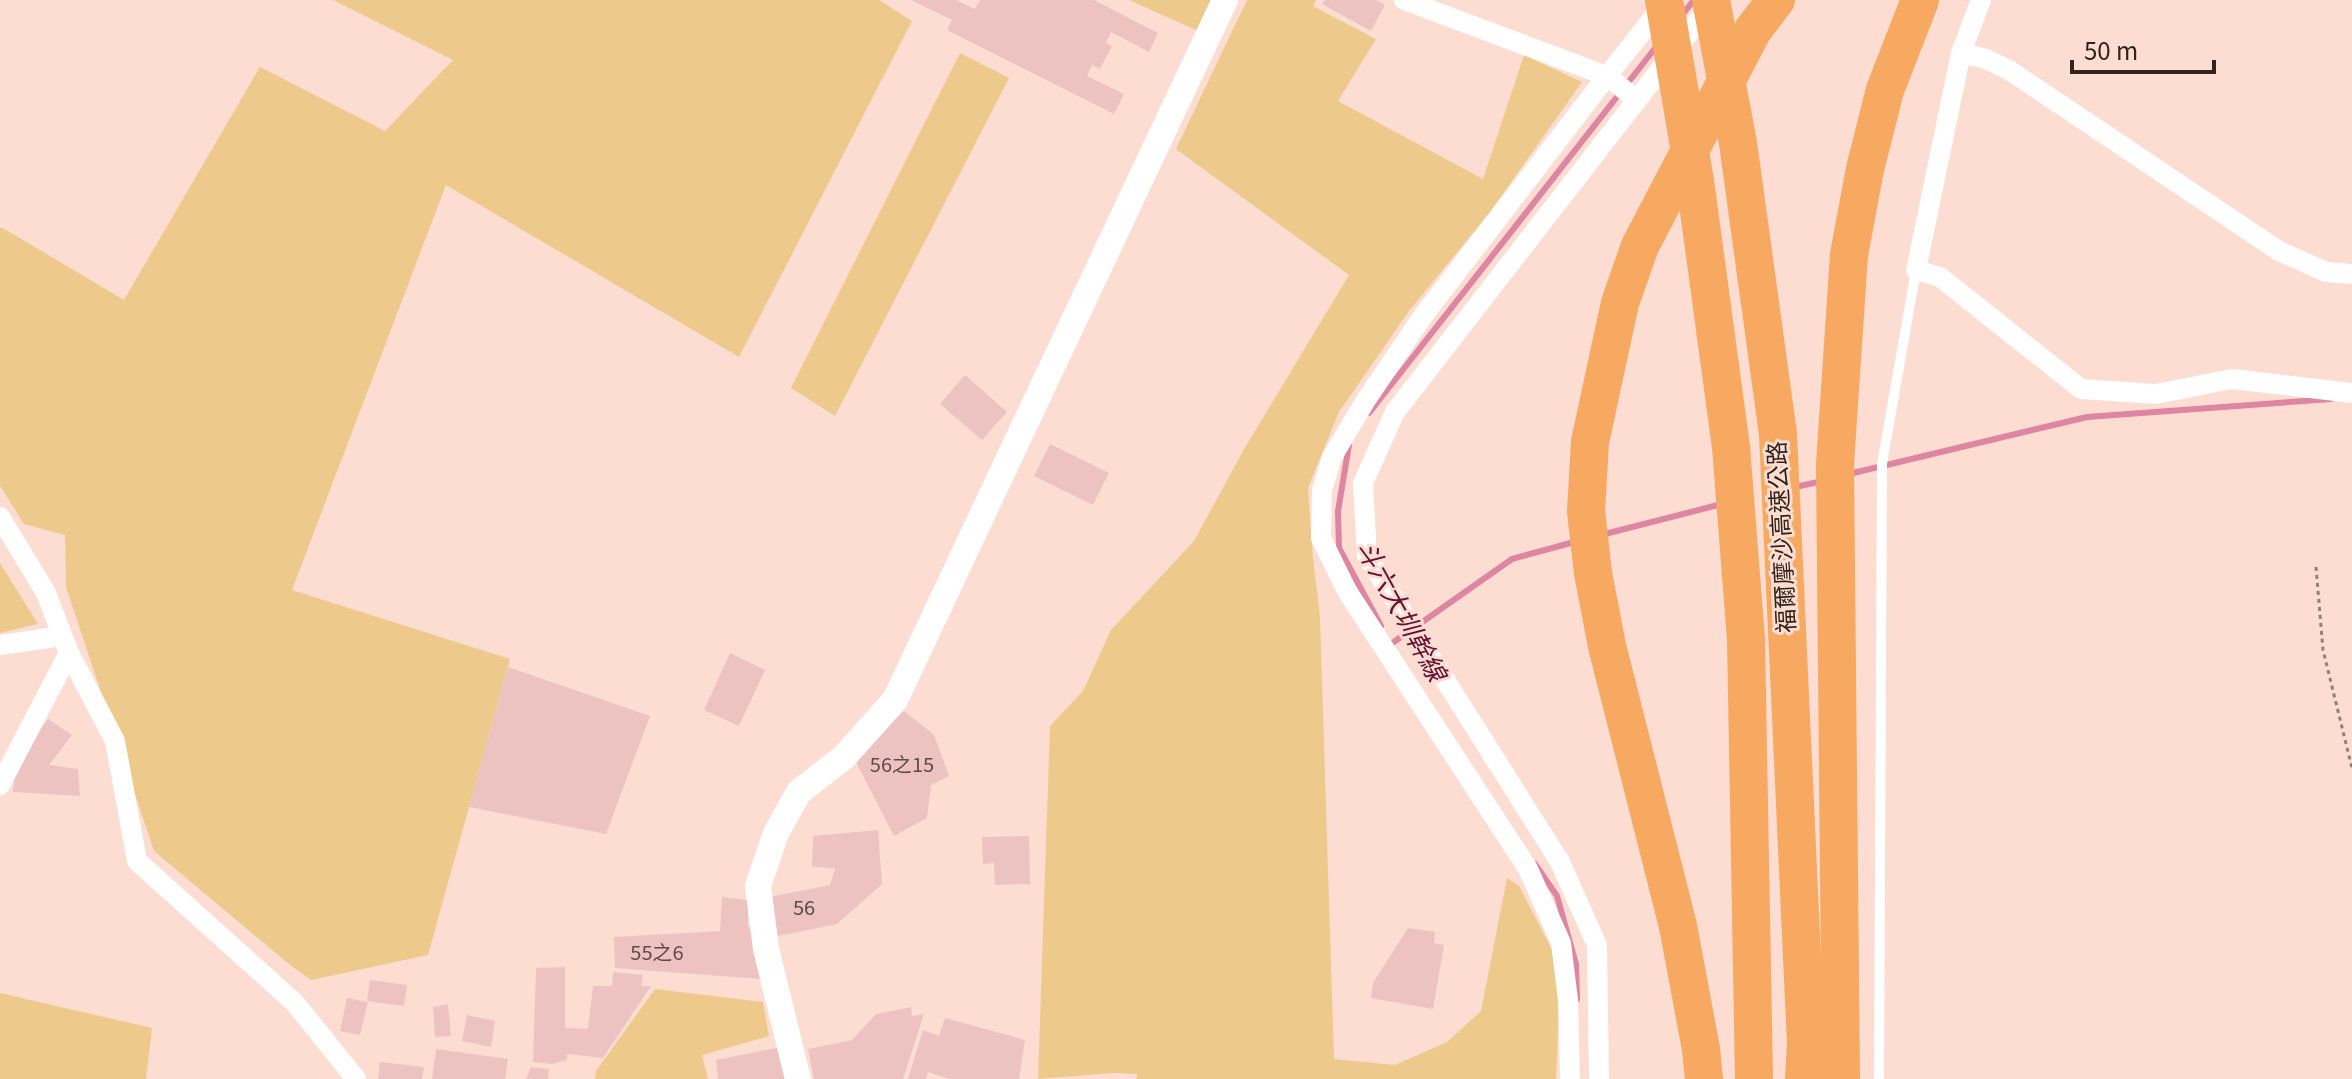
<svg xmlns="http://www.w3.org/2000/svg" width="2352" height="1079" viewBox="0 0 2352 1079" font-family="Georgia,'Noto Sans TC',serif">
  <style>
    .green { fill: #edca8c }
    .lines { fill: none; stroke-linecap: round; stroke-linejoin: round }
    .stream { stroke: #de85a1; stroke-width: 6 }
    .building { fill: #edc3c2 }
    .path { stroke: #957e76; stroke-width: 3; stroke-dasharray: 4 4; stroke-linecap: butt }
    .service { stroke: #fff; stroke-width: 10 }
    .minor { stroke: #fff; stroke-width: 20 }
    .tertiary { stroke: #fff; stroke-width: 26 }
    .motorway { stroke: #f7a961; stroke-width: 38 }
    .labels { text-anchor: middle; stroke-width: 6; stroke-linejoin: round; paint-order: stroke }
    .number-label { font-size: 20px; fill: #604b46 }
    .street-label { font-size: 24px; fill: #31231d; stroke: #fdddd2 }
    .water-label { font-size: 26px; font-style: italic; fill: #621234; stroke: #fdddd2 }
  </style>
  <rect width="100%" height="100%" fill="#fdddd2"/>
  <g class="green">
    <polygon points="333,0 879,0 912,21 739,357 446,185 292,590 510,659 428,955 311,980 289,964 154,851 66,587 65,535 24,524 0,486 0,229 1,227 124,300 260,67 385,131 453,60"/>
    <polygon points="1129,0 1212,0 1198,31"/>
    <polygon points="1247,0 1316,0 1313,6 1376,39 1338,101 1483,179 1524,55 1582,82 1490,212 1409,311 1339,412 1308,488 1313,558 1320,616 1334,1059 1395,1065 1447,1042 1481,1011 1507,878 1519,886 1561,967 1556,1079 1136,1079 1137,1074 1113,1073 1038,1079 1050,726 1083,691 1111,630 1194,541 1243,451 1349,275 1176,149"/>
    <polygon points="960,53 1009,78 835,416 791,388"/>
    <polygon points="0,563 38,624 0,633"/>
    <polygon points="655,989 763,1002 769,1036 702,1055 708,1079 595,1079 596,1071"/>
    <polygon points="0,993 152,1028 146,1079 0,1079"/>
  </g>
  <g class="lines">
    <g class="stream">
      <polyline points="1681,16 1694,0"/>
      <polyline points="1369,413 1656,47"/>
      <polyline points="1349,445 1338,511 1339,548 1381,626"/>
      <polyline points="1849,474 2087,417 2331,399"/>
      <polyline points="1795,487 1823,481"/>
      <polyline points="1601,535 1722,504"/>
      <polyline points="1391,644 1512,559 1578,541"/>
      <polyline points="1535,864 1557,896 1576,964 1577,999"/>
    </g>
  </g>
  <g class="building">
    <polygon points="911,0 956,0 975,9 980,0 1094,0 1158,33 1149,52 1111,32 1106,43 1112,46 1100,69 1092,65 1087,76 1124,94 1114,114 947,30 952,20"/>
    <polygon points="1325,0 1376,0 1385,5 1371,31 1322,4"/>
    <polygon points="965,375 1007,412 982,440 940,404"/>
    <polygon points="1050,444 1109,473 1093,505 1034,476"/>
    <polygon points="730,653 765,670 739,726 704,710"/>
    <polygon points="508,667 650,716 606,834 469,807"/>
    <polygon points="904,711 934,735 949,776 931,785 927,818 894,836 854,758"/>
    <polygon points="48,719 72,735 49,765 78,769 80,796 13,792 15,766"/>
    <polygon points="878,830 882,884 837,924 778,936 770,897 830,885 835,868 812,867 813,836"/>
    <polygon points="1029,836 1030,884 995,885 994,863 983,864 982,837"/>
    <polygon points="722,897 748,900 748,927 755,928 761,979 615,968 614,937 720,931"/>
    <polygon points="1408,928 1435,932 1434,943 1444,945 1433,1009 1371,998 1373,983"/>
    <polygon points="565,967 565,1028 588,1029 593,986 612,986 613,972 643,975 641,986 651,986 603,1058 567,1054 567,1060 553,1064 533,1062 536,968"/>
    <polygon points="370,980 407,985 404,1006 367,1001"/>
    <polygon points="347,998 368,1002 360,1035 340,1031"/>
    <polygon points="448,1004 451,1036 435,1037 433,1007"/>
    <polygon points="911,1007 912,1016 924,1014 903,1079 814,1079 808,1049 852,1040 876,1014"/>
    <polygon points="467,1015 495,1021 491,1047 462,1041"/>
    <polygon points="945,1018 1025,1040 1019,1079 949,1079 928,1072 926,1079 908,1079 923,1030 939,1036"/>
    <polygon points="781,1047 787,1079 718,1079 716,1060"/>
    <polygon points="436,1049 508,1059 505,1079 432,1079"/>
    <polygon points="380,1062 424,1067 422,1079 378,1079"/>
    <polygon points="531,1067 549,1069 548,1079 526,1079"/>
  </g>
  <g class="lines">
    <polyline class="path" points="2316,567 2323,650 2352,768"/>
    <polyline class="service" points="1879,1079 1882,464 1916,270"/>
    <g class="minor">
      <polyline points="1404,0 1607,76 1637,100"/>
      <polyline points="1981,0 1961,53 1916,270 1940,277 2081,389 2156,394 2232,379 2352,393"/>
      <polyline points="1961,53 1986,59 2009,70 2279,251 2326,272 2352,274"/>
      <polyline points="0,517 46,593 69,653 115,741 137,861 295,1003 356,1079"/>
      <polyline points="0,645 62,636"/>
      <polyline points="0,785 69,653"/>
      <polyline points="1570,1079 1568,1000 1561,943 1528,869 1347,591 1321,538 1322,490 1332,457 1366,400 1423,316 1607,76 1665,3"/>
      <polyline points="1599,1079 1597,945 1560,862 1367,556 1363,483 1395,412 1712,3"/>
    </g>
    <polyline class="tertiary" points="798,1079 766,949 758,886 776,833 799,792 844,757 895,700 1225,0"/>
    <g class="motorway">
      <polyline points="1664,0 1695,181 1731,447 1746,639 1754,1079"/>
      <polyline points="1711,0 1738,143 1778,434 1806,1044 1804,1079"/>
      <polyline points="1704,1079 1701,1049 1678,926 1607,646 1593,573 1586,511 1590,442 1620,303 1640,246 1753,30 1776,0"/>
      <polyline points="1841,1079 1835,464 1849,255 1865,169 1885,90 1920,0"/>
    </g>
  </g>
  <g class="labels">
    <g class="number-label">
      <text x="902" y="772">56之15</text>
      <text x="804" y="915">56</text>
      <text x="657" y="960">55之6</text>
    </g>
    <g class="street-label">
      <text transform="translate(1782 537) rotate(-93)" y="8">福爾摩沙高速公路</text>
    </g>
    <g class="water-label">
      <text transform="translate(1401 611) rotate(61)" y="9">斗六大圳幹線</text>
    </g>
  </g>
  <path d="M2072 60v12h142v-12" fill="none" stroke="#31231d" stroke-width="4"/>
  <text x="2084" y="60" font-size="24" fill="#31231d" stroke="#fdddd2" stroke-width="6" paint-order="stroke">50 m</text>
</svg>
